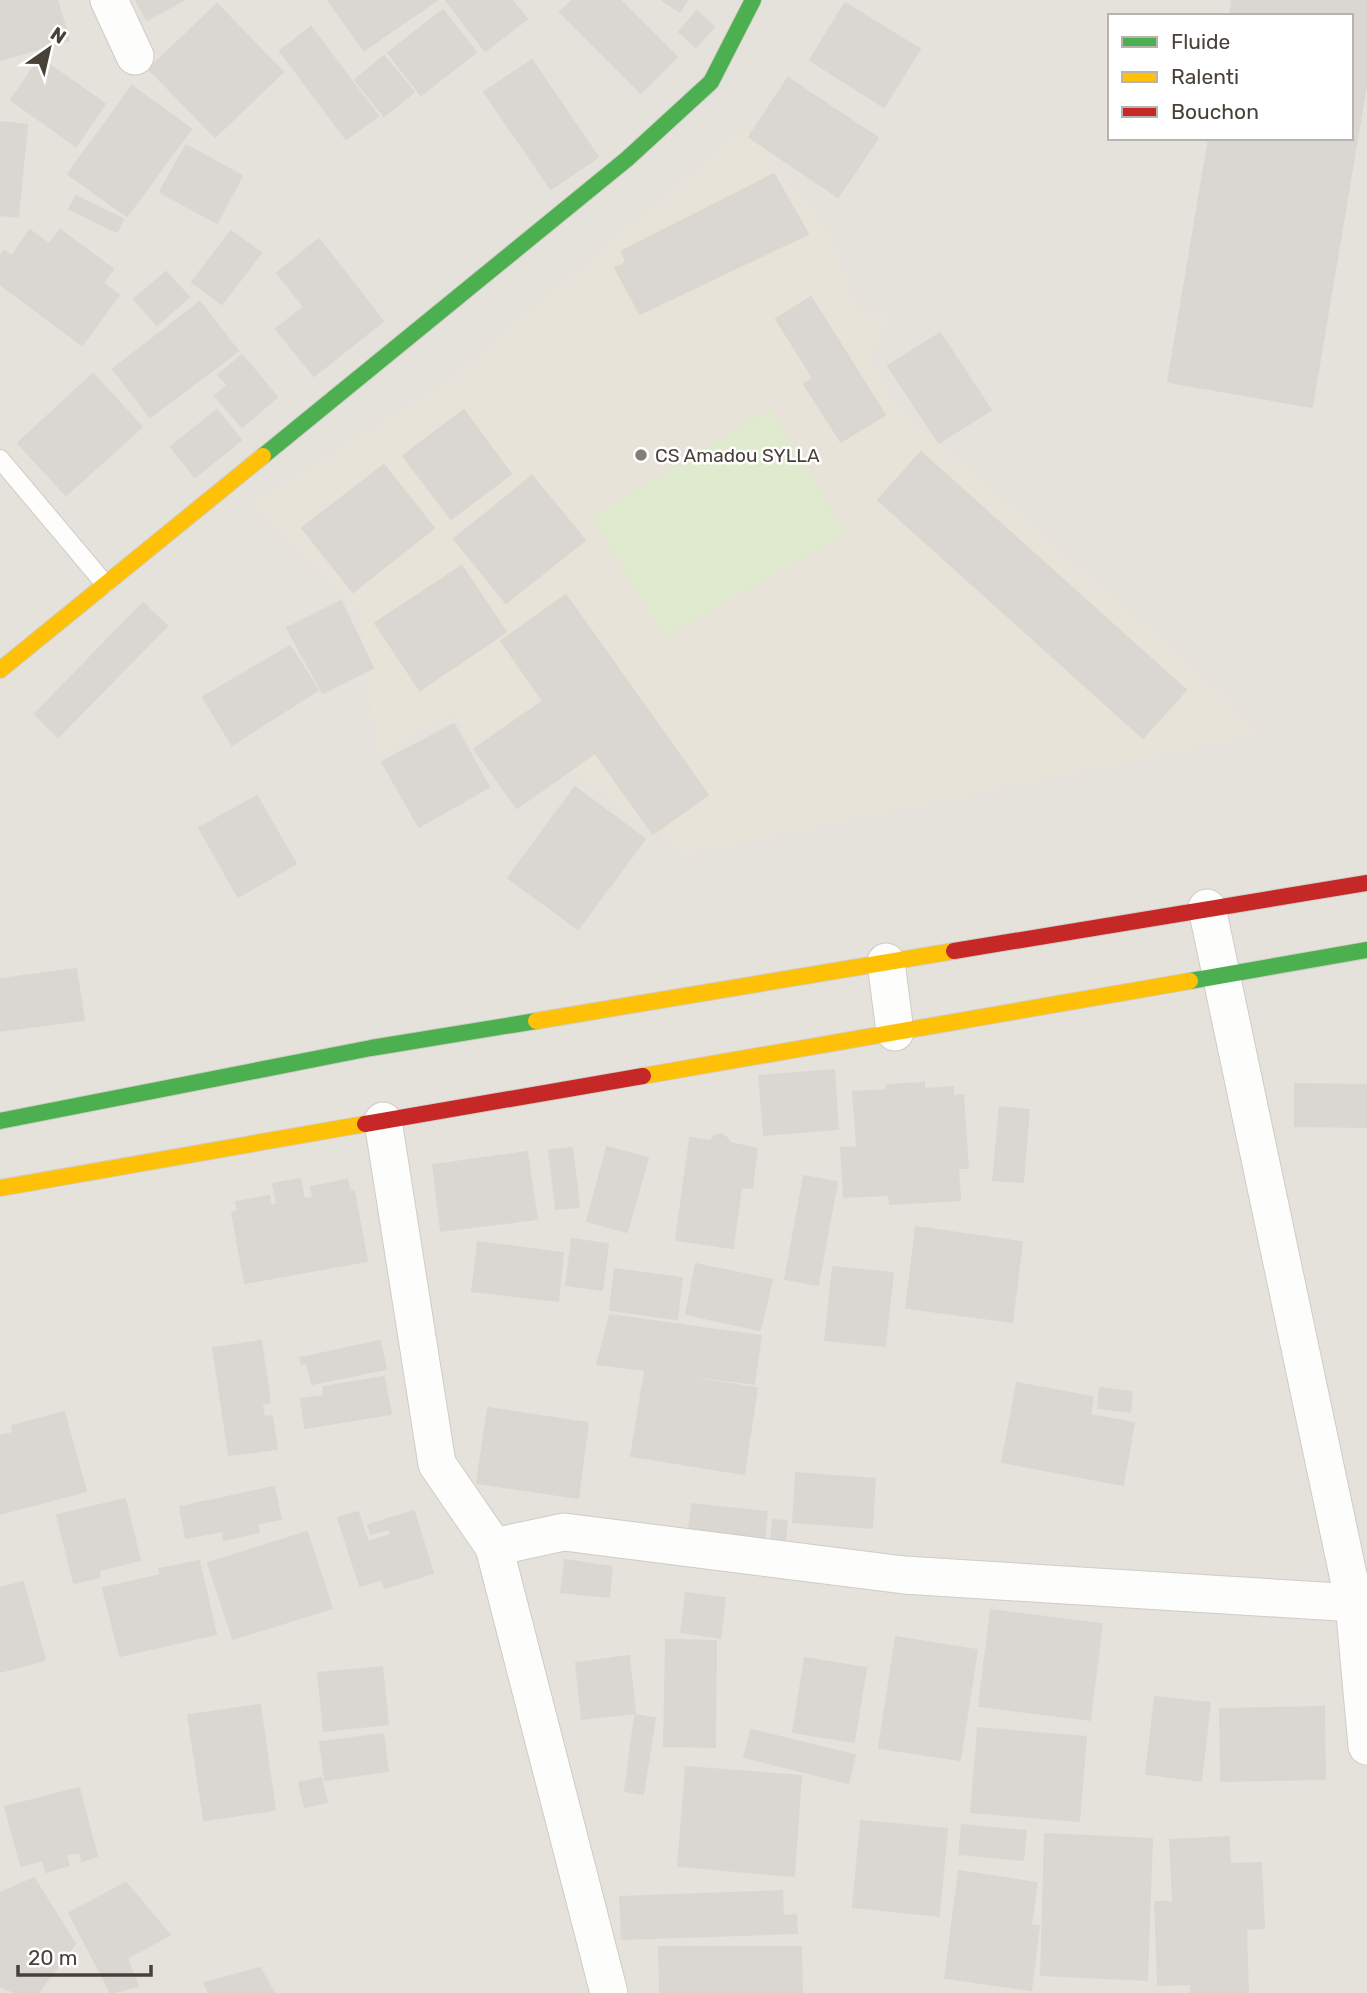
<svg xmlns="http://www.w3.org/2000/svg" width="1367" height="1993" viewBox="0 0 1367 1993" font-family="Rubik,sans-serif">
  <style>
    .residential { fill: #e5e2db; fill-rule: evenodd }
    .education { fill: #e8e3d8 }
    .green { fill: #e0eace }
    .building { fill: #dad7d3; stroke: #dad7d2; stroke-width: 2 }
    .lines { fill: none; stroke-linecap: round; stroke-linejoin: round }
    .lane-casing { stroke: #cfccc8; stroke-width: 20 }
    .street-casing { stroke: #cfccc8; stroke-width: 39 }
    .fast-casing { stroke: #d0cdc4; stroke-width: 18 }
    .slow-casing { stroke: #d0cdc4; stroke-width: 18 }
    .jam-casing { stroke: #d0cdc4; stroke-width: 18 }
    .lane { stroke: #fdfdfc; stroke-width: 18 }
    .street { stroke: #fdfdfc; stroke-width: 37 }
    .fast { stroke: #4caf50; stroke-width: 16 }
    .slow { stroke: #ffc107; stroke-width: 16 }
    .jam { stroke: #c62828; stroke-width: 16 }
    .poi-dot { fill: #847e78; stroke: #fff; stroke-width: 2.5 }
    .labels { text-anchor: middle; stroke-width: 5; stroke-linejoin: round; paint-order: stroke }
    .poi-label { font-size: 19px; fill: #484139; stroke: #fff; text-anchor: start }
  </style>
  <rect width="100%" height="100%" fill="#f2f0ec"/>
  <path class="residential" d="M0,0H1367V1993H0ZM1110,16H1351V138H1110Z"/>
  <polygon class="education" points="747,127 829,234 860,315 889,316 868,357 892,403 1219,691 1258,734 686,854 572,770 517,808 474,749 457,711 377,754 360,608 250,506 447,382"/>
  <polygon class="green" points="770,409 846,534 664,637 593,517"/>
  <g class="building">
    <polygon points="0,0 57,0 69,40 0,60"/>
    <polygon points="136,0 184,0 147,20"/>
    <polygon points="328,0 437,0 364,50"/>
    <polygon points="446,0 512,0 527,19 485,51"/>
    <polygon points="573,0 620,0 677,57 641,93 560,12"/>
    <polygon points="662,0 687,0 680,12"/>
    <polygon points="1232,0 1367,0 1367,80 1312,407 1168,382 1209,138 1351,138 1351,16 1230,16"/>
    <polygon points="845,3 920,49 884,107 810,60"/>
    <polygon points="217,4 283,72 215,137 149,69"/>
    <polygon points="443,10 476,52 421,95 388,53"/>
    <polygon points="697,11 714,27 696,47 679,32"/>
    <polygon points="311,27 378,116 346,139 280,51"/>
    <polygon points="384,56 414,92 384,116 355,80"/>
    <polygon points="40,58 105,104 76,146 11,100"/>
    <polygon points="532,60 598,157 551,189 484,92"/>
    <polygon points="788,78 878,138 838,197 749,137"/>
    <polygon points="132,86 191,129 127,216 68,174"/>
    <polygon points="0,122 27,125 18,217 0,215"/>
    <polygon points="186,145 242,176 217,223 160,192"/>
    <polygon points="774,174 808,234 640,314 615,268 626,263 622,251"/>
    <polygon points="76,196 123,219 117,232 69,209"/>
    <polygon points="30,230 49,244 60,230 113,269 103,283 119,295 82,345 0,284 0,256 4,251 12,256"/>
    <polygon points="231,231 261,253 222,304 192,282"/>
    <polygon points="319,239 383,321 314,376 276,329 304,307 277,273"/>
    <polygon points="166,272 189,297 157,325 134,299"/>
    <polygon points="811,297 885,415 841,442 804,384 813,378 776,319"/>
    <polygon points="200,302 238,351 150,417 113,369"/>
    <polygon points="940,333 991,410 939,443 888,366"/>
    <polygon points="242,355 277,397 242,427 215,396 228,385 218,375"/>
    <polygon points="93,374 142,427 66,495 18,443"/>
    <polygon points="217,410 241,440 195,477 171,447"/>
    <polygon points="464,410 511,474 451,519 403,456"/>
    <polygon points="921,452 1186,690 1143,738 878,500"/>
    <polygon points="384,465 434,528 353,592 302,528"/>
    <polygon points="532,476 585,540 506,603 454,539"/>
    <polygon points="462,566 506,632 420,690 375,623"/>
    <polygon points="566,595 708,795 653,834 595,753 517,808 474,749 543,701 501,641"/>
    <polygon points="341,601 373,668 323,693 287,628"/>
    <polygon points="143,603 167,626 58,737 35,714"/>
    <polygon points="290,646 318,690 232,745 203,697"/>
    <polygon points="454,724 489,787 419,827 382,762"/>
    <polygon points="575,787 645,839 578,929 508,878"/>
    <polygon points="257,796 296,864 238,897 199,828"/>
    <polygon points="76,969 84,1020 0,1031 0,979"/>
    <polygon points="834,1070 838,1129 764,1135 759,1076"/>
    <polygon points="924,1083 924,1089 953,1087 953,1096 963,1095 968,1168 958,1168 960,1200 890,1204 889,1195 844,1197 841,1148 857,1147 853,1092 887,1090 887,1085"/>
    <polygon points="1295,1084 1367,1085 1367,1127 1295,1126"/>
    <polygon points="1000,1107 1029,1110 1023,1182 993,1180"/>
    <polygon points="721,1134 727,1138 731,1143 757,1149 752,1188 741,1187 733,1248 676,1240 690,1138 710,1141 714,1136"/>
    <polygon points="607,1147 648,1158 627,1232 587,1221"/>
    <polygon points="572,1148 579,1207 556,1209 549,1150"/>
    <polygon points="527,1152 537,1219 441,1231 433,1165"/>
    <polygon points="804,1176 837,1182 818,1285 785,1279"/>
    <polygon points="300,1179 304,1199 313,1198 311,1187 347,1180 350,1191 354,1191 367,1261 245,1283 232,1213 238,1211 236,1202 269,1196 271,1206 277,1204 273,1184"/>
    <polygon points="916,1227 1022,1242 1012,1322 906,1308"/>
    <polygon points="572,1239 608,1244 602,1290 566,1285"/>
    <polygon points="478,1242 563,1253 558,1301 472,1291"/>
    <polygon points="696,1264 772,1280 760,1330 686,1314"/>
    <polygon points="833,1267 893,1273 885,1346 825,1340"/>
    <polygon points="615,1269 682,1278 677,1319 610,1310"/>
    <polygon points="610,1315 761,1336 754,1384 597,1364"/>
    <polygon points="261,1341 270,1402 262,1404 264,1417 272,1416 277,1449 229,1455 213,1348"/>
    <polygon points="380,1341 386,1369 312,1384 307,1363 302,1364 300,1358"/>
    <polygon points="645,1371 757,1388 744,1474 631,1456"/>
    <polygon points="384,1377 391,1414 305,1428 301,1399 324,1396 323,1387"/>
    <polygon points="1017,1383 1093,1397 1090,1415 1134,1423 1123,1485 1002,1462"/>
    <polygon points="1100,1388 1132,1392 1130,1412 1098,1408"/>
    <polygon points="488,1408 588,1423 578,1498 477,1483"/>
    <polygon points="64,1412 86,1491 0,1514 0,1436 13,1433 12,1426"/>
    <polygon points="796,1473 875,1479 872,1528 793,1522"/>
    <polygon points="274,1487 281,1519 257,1524 259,1532 224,1540 223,1531 186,1538 180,1507"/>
    <polygon points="125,1499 140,1560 99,1570 100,1577 74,1583 57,1515"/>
    <polygon points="692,1504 767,1512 764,1539 689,1530"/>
    <polygon points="414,1511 433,1573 385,1588 382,1579 360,1586 338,1518 358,1512 368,1542 391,1535 389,1529 371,1534 368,1525"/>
    <polygon points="773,1520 787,1521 785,1541 771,1540"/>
    <polygon points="307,1532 332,1608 233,1639 208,1563"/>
    <polygon points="565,1560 612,1567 609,1597 561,1592"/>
    <polygon points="199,1561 216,1634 120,1656 103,1588 161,1575 159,1569"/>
    <polygon points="23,1582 45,1660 0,1672 0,1588"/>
    <polygon points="686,1593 725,1598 720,1638 681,1632"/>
    <polygon points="991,1610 1102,1624 1090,1720 979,1706"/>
    <polygon points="896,1637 977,1650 960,1760 879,1748"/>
    <polygon points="666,1640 716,1641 715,1747 664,1746"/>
    <polygon points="629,1656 635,1713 582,1719 576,1663"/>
    <polygon points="805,1658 866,1668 854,1742 793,1732"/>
    <polygon points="382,1667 388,1724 324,1731 318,1673"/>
    <polygon points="1155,1697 1210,1703 1201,1781 1146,1774"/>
    <polygon points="260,1705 275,1810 204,1820 188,1715"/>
    <polygon points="1324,1707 1325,1779 1221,1781 1220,1709"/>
    <polygon points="635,1715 655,1718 643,1794 625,1791"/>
    <polygon points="978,1728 1086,1737 1079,1821 971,1812"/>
    <polygon points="751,1730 855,1755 848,1783 744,1757"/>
    <polygon points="383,1734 388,1771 325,1780 320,1742"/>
    <polygon points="686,1767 801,1776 794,1876 678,1866"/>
    <polygon points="321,1778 327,1802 305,1807 299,1783"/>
    <polygon points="79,1788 97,1856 82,1861 80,1852 66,1855 69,1865 46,1872 43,1860 21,1866 5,1807"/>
    <polygon points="861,1821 947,1829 939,1916 853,1907"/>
    <polygon points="962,1825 1026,1831 1023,1860 959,1854"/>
    <polygon points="1045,1834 1152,1839 1147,1980 1041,1975"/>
    <polygon points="1229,1837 1230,1864 1261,1863 1264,1928 1246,1929 1248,1993 1191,1993 1191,1984 1158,1985 1155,1902 1173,1902 1170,1840"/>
    <polygon points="959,1871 1037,1883 1031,1925 1039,1926 1031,1990 945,1978"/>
    <polygon points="34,1878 75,1944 38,1993 16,1993 0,1986 0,1893"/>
    <polygon points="126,1883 170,1935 127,1958 138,1986 111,1993 69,1913"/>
    <polygon points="782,1891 783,1916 796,1915 797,1933 622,1939 620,1897"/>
    <polygon points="659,1947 801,1947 802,1993 660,1993"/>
    <polygon points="260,1968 274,1993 209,1993 204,1983"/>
  </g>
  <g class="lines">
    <g class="lane-casing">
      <polyline id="lane" points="0,459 105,584"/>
    </g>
    <g class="street-casing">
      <g id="street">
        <polyline points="109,0 135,56"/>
        <polyline points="1207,908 1354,1603 1367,1746"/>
        <polyline points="886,962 895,1032"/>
        <polyline points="383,1121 437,1464 494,1547 609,1993"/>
        <polyline points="494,1547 564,1532 904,1575 1354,1603"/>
      </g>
    </g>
    <g class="fast-casing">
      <g id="fast">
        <polyline points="263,456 627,159 711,82 753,0"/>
        <polyline points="1190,981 1367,950"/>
        <polyline points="0,1121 371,1048 536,1021"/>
      </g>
    </g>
    <g class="slow-casing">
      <g id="slow">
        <polyline points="0,670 263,456"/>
        <polyline points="536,1021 954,951"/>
        <polyline points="643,1076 1190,981"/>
        <polyline points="0,1188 365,1124"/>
      </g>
    </g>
    <g class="jam-casing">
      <g id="jam">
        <polyline points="954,951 1367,883"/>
        <polyline points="365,1124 643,1076"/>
      </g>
    </g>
    <use href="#lane" class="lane"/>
    <use href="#street" class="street"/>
    <use href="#fast" class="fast"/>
    <use href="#slow" class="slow"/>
    <use href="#jam" class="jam"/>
  </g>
  <circle class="poi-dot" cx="641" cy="455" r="7"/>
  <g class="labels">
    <g class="poi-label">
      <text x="655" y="462">CS Amadou SYLLA</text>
    </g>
  </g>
  <rect x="1108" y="14" width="245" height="126" fill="#ffffff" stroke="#b6b3b0" stroke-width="2"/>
  <rect x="1122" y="37" width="35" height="10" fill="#4caf50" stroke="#b6b3b0" stroke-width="2"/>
  <text x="1171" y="49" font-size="21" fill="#484139">Fluide</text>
  <rect x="1122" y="72" width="35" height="10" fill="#ffc107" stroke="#b6b3b0" stroke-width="2"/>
  <text x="1171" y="84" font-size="21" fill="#484139">Ralenti</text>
  <rect x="1122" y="107" width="35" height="10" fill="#c62828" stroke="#b6b3b0" stroke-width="2"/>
  <text x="1171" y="119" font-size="21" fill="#484139">Bouchon</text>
  <g transform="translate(49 49) rotate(34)" stroke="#ffffff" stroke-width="5" paint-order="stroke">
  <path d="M0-5L12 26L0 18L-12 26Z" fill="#484139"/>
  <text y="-10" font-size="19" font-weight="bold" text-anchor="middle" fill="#484139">N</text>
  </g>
  <path d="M18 1965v10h133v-10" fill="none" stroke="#484139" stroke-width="3.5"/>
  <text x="28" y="1965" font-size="21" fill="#484139" stroke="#ffffff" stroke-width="5" paint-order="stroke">20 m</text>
</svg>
